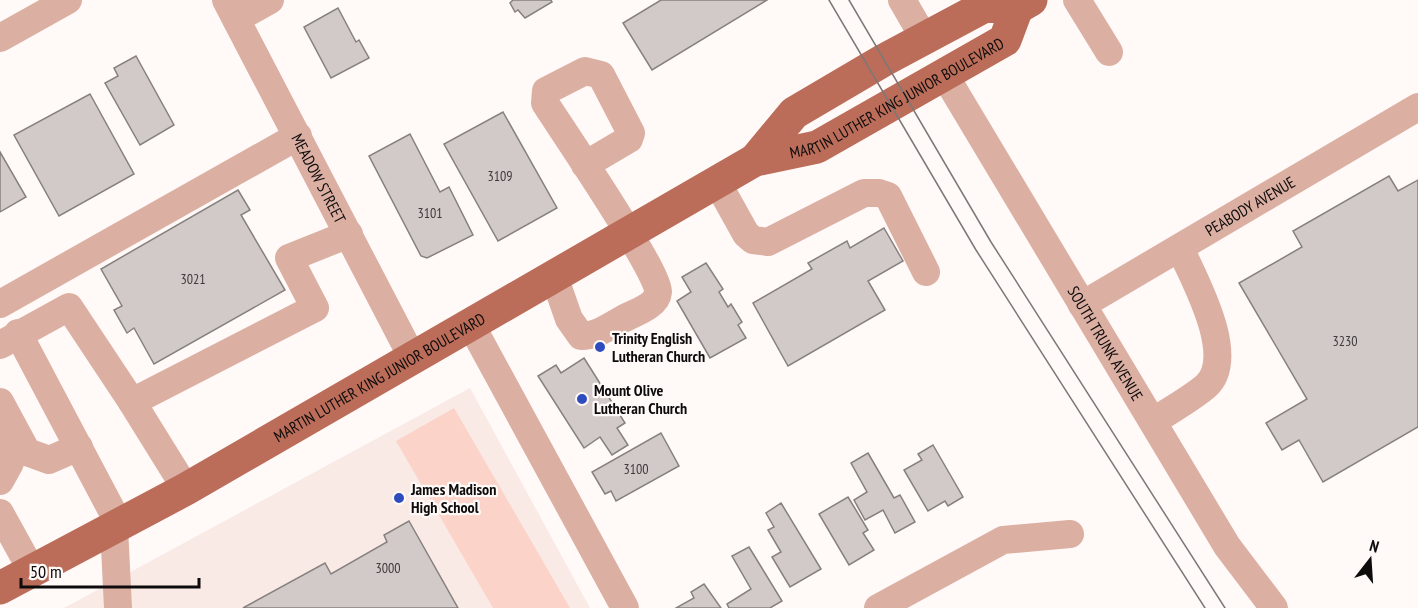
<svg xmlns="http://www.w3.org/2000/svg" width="1418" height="608" viewBox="0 0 1418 608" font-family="'PT Sans Narrow',sans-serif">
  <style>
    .built { fill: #faeae6 }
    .green { fill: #fbd3c8 }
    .building { fill: #d1cac9; stroke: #86807e; stroke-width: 1.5 }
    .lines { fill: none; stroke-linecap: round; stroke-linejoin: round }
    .minor { stroke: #dcafa3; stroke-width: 28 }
    .major { stroke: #bb6d59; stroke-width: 33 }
    .tram { stroke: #7c7878; stroke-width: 1.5 }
    .poi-dot { fill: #2e4cbd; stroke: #fff9f8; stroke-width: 2 }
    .labels { text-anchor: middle; stroke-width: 4.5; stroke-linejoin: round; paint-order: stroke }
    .number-label { font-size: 14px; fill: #3e3b3a }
    .street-label { font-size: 16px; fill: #0d0b0b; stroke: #fff9f8 }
    .poi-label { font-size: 16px; font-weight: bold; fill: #0d0b0b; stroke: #fff9f8; text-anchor: start }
  </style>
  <rect width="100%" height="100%" fill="#fff9f8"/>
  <polygon class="built" points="470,388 590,608 64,608"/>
  <polygon class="green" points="454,408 570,608 493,608 396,441"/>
  <g class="building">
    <polygon points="551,0 552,2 525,18 518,10 515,12 510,3 513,0"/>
    <polygon points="661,0 767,0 652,70 623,23"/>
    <polygon points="338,8 356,42 359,40 369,58 331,78 304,27"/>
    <polygon points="136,56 174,125 140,145 105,83 118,76 114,68"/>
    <polygon points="90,94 134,174 59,216 14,135"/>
    <polygon points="503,112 557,208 498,241 444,144"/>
    <polygon points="410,134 440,192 449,187 473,235 427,258 421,256 369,156"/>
    <polygon points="0,152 26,197 0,212"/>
    <polygon points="1389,176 1398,191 1418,180 1418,427 1323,482 1299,440 1282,450 1266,423 1307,399 1239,283 1302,247 1293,231"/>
    <polygon points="238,190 250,210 241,215 285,290 154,364 134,328 127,333 114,310 122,306 101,269"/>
    <polygon points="884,228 903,261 868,281 885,310 788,366 753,303 812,269 808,263 847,241 850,248"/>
    <polygon points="706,263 723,289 719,292 728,307 731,304 742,322 738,325 746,338 710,358 677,301 691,292 682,277"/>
    <polygon points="584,358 625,423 617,428 628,445 612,455 600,437 584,448 538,376 556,365 561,373"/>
    <polygon points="661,433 679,466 616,501 611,491 605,494 592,472"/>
    <polygon points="933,445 963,497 948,506 945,501 928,511 904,470 922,460 918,454"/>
    <polygon points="868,453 894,498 900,495 915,522 895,533 883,510 865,520 854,500 867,492 851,463"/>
    <polygon points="848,497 868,530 863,533 874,550 849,565 819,514"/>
    <polygon points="781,503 821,569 790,587 772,557 781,552 768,530 774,527 766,513"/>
    <polygon points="409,521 458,608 243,608 325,563 331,574 387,542 384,535"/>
    <polygon points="749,547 782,601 770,608 729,608 727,604 751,589 732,556"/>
    <polygon points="704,584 721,608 676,608 694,598 691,592"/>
  </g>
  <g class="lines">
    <g class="minor">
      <path id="s1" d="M226,0L412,357"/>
      <polyline points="902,0 924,38"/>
      <polyline points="1077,0 1109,52"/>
      <polyline points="236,19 270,0"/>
      <polyline points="0,38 68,0"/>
      <path id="s2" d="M944,74L1227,546L1274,608"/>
      <polyline points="717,182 746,234 753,240 768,242 864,193 879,193 888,196 926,272"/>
      <path d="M554,276L569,319L581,336C597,336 610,326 623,319C634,313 657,306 658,292C661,275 561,128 545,103L546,91L585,71L601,75L631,133L629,139L585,165"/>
      <polyline points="0,304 298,136"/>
      <path id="s3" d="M1082,305L1418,107"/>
      <polyline points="470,323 625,608"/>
      <polyline points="18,333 119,524"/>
      <polyline points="0,345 69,307 132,402"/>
      <polyline points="0,402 27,452 49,460 79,447"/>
      <path d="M1153,422C1170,410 1191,399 1206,386C1238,357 1194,279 1180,248"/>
      <polyline points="0,438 10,463 0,481"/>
      <polyline points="186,489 132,402 315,308 289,258 349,234"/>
      <polyline points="0,513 32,571"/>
      <polyline points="114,527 118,608"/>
      <polyline points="878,608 1003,540 1070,534"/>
    </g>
    <g class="major">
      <polyline points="755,160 794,113 884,60 985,6 1017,8 1031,0"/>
      <path id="s4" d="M0,588L186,489L755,160L817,147L1005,40L1017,8"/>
    </g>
    <g class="tram">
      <polyline points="829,0 976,250 1205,608"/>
      <polyline points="849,0 991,242 1225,608"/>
    </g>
  </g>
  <g class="poi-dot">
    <circle cx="600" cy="347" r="6"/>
    <circle cx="582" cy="399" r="6"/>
    <circle cx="399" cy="498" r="6"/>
  </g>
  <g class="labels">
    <g class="number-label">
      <text x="500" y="181">3109</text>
      <text x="430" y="218">3101</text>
      <text x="193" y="284">3021</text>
      <text x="1345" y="346">3230</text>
      <text x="636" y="474">3100</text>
      <text x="388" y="573">3000</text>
    </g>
    <g class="street-label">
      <text dy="6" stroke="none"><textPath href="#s4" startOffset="1024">MARTIN LUTHER KING JUNIOR BOULEVARD</textPath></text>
      <text dy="6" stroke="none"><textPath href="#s1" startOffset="201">MEADOW STREET</textPath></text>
      <text dy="6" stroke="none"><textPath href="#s3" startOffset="195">PEABODY AVENUE</textPath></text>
      <text dy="6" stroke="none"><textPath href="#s2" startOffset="314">SOUTH TRUNK AVENUE</textPath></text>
      <text dy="6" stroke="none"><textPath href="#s4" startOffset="434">MARTIN LUTHER KING JUNIOR BOULEVARD</textPath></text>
    </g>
    <g class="poi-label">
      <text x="612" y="344">Trinity English<tspan x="612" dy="18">Lutheran Church</tspan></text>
      <text x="594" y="396">Mount Olive<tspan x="594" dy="18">Lutheran Church</tspan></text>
      <text x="411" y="495">James Madison<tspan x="411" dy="18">High School</tspan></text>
    </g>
  </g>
  <g transform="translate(1370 560) rotate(17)" stroke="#fff9f8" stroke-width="4.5" paint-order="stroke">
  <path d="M0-4.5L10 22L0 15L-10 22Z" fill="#0d0b0b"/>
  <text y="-9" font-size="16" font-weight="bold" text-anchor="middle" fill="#0d0b0b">N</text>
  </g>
  <path d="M21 578v9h178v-9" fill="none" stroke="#0d0b0b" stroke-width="3"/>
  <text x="30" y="578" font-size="18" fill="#0d0b0b" stroke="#fff9f8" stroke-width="4.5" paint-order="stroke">50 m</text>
</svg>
